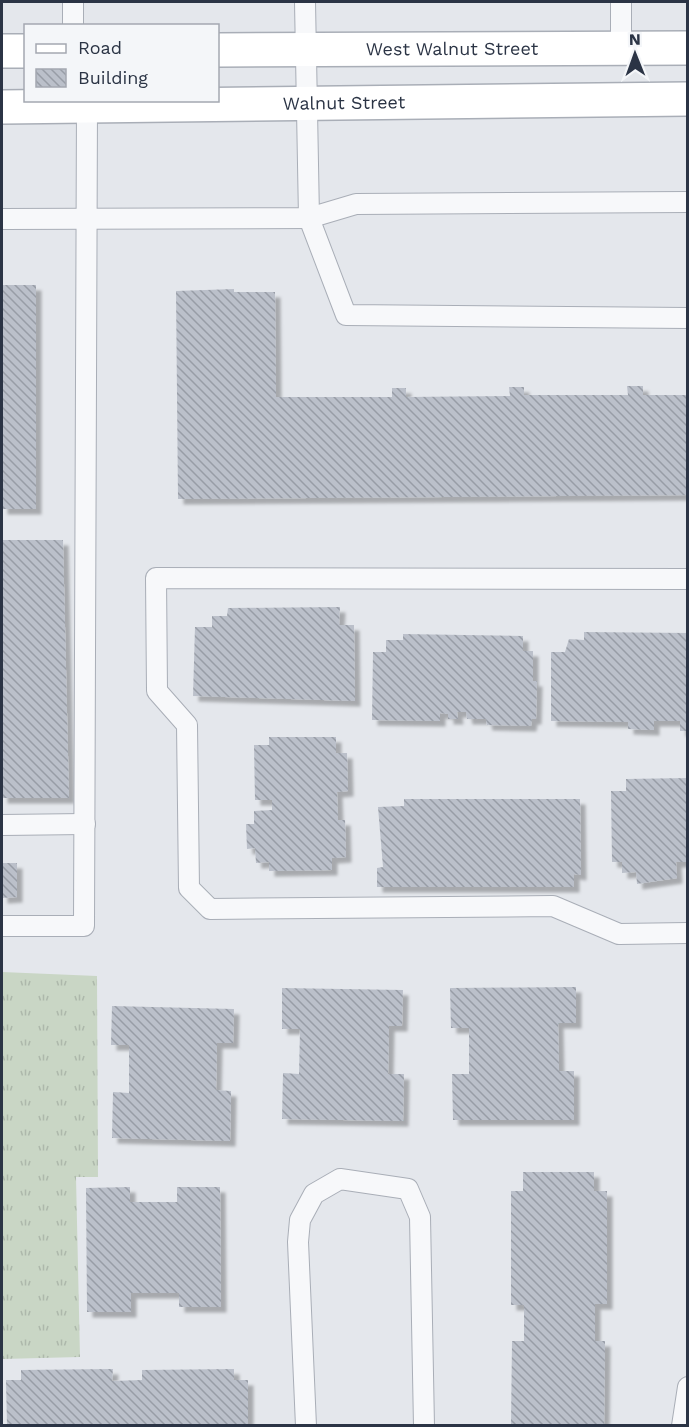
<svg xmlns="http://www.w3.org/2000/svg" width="689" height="1427" viewBox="0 0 689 1427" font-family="'Work Sans',sans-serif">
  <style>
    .grass { fill: url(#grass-tufts) }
    .building { fill: url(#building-back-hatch); filter: url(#shadow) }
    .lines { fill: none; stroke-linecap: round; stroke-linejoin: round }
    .service-casing { stroke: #a9aeb7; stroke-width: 22 }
    .secondary-casing { stroke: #a9aeb7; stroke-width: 36 }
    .service { stroke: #f7f8fa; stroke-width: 20 }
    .secondary { stroke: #fff; stroke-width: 33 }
    .labels { text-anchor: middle; stroke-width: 4.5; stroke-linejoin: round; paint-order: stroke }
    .street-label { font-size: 18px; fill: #2b3445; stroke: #f4f6f9 }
  </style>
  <defs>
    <pattern id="grass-tufts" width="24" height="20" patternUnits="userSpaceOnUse" patternTransform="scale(1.5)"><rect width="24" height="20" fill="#c9d6c5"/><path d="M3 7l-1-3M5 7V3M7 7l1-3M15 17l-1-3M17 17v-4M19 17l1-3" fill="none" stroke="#adb8ab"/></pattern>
    <pattern id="building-back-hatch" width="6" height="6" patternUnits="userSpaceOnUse" patternTransform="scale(1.5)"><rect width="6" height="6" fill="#bbc0ca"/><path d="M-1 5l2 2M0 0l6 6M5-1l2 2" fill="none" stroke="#989da6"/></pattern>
    <filter id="shadow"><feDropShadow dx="5.5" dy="5.5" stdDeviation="1.5" flood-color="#0004"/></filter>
  </defs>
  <rect width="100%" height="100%" fill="#e4e7ec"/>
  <polygon class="grass" points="2,972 97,976 98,1177 76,1177 80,1357 2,1359"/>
  <g class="building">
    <rect x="2" y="285" width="34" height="224"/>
    <polygon points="234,289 234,292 275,292 276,397 392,397 392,388 406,388 406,397 510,396 509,387 524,387 524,395 628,395 627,386 643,386 643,395 688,395 688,495 178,499 176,291"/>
    <polygon points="2,540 63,540 69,798 2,798"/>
    <polygon points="340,607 339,625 354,625 355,701 193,696 195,627 212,627 212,616 227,616 228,608"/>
    <polygon points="584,632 688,633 688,731 680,731 680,721 654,721 654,730 628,729 628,722 551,721 551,652 565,652 569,639 584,640"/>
    <polygon points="403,634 523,636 523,651 533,651 533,681 537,681 536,719 532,719 531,726 487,725 486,719 467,719 466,712 457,712 458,719 448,719 448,714 440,713 440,721 372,720 373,652 386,652 386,640 403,640"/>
    <polygon points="269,737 336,737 336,753 347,753 348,791 337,792 338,820 345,820 346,857 332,858 332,870 269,871 269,862 256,863 255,848 247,849 246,824 254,824 254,811 272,810 272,800 255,800 254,745 269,745"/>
    <polygon points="688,778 688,862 676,862 677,878 637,884 636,872 622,873 622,862 612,862 611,791 626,791 626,779"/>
    <polygon points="404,799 580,799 581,875 574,874 574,887 377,887 377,868 383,867 378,807 404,806"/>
    <polygon points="2,863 17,863 17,897 2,898"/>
    <polygon points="576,987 576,1023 558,1023 559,1071 574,1071 574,1120 453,1120 452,1074 469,1074 469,1028 451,1028 450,988"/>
    <polygon points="282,988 403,990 402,1026 389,1026 388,1074 404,1074 403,1121 282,1119 283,1073 299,1074 300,1029 282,1029"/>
    <polygon points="112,1006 234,1009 233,1043 217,1043 216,1090 231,1091 230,1141 112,1138 113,1092 129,1093 129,1045 111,1045"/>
    <polygon points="523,1172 594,1172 594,1191 607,1191 607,1304 595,1304 595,1341 605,1341 604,1426 511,1426 512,1341 524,1341 524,1305 511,1305 511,1191 523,1191"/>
    <polygon points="130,1187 130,1202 177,1202 177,1187 220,1187 221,1307 179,1307 179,1293 131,1293 131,1312 87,1312 86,1188"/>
    <polygon points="113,1369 112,1381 142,1380 142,1370 234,1369 234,1380 248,1380 248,1426 7,1426 6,1380 21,1380 21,1370"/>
  </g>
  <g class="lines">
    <g class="service-casing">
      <g id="service">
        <polyline points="305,2 309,218 346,315 688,318"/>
        <polyline points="73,26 73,2"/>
        <polyline points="621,49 621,2"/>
        <polyline points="2,219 309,218 356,204 688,202"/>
        <polyline points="688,579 156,578 157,691 187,725 189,888 210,909 553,906 619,934 688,933"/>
        <polyline points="2,825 85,824"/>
        <polyline points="2,926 84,926 87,106"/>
        <polyline points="306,1426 298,1242 300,1220 314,1194 340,1179 408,1189 420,1217 424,1426"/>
        <polyline points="682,1426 688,1387"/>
      </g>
    </g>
    <g class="secondary-casing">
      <g id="secondary">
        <path id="s1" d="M218,50L688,48"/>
        <polyline points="2,51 26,51"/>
        <path id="s2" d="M2,107L688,99"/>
      </g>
    </g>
    <use href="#service" class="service"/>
    <use href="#secondary" class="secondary"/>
  </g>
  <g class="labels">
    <g class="street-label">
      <text dy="6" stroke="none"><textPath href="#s1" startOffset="234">West Walnut Street</textPath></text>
      <text dy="6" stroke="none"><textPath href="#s2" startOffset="342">Walnut Street</textPath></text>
    </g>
  </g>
  <rect width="689" height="1427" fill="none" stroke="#2b3445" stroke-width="6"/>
  <rect x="24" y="24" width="195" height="78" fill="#f4f6f9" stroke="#a4a8b1" stroke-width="1.5"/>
  <rect x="36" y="44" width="30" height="9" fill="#ffffff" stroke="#a4a8b1" stroke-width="1.5"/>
  <text x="78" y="54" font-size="18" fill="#2b3445">Road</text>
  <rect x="36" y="69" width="30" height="18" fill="url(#building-back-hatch)" stroke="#a4a8b1" stroke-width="1.5"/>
  <text x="78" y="84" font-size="18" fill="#2b3445">Building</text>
  <g transform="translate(635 54) rotate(359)" stroke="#f4f6f9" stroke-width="4.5" paint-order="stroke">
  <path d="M0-4.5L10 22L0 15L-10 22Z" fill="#2b3445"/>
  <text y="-9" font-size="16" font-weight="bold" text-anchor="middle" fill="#2b3445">N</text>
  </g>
</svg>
